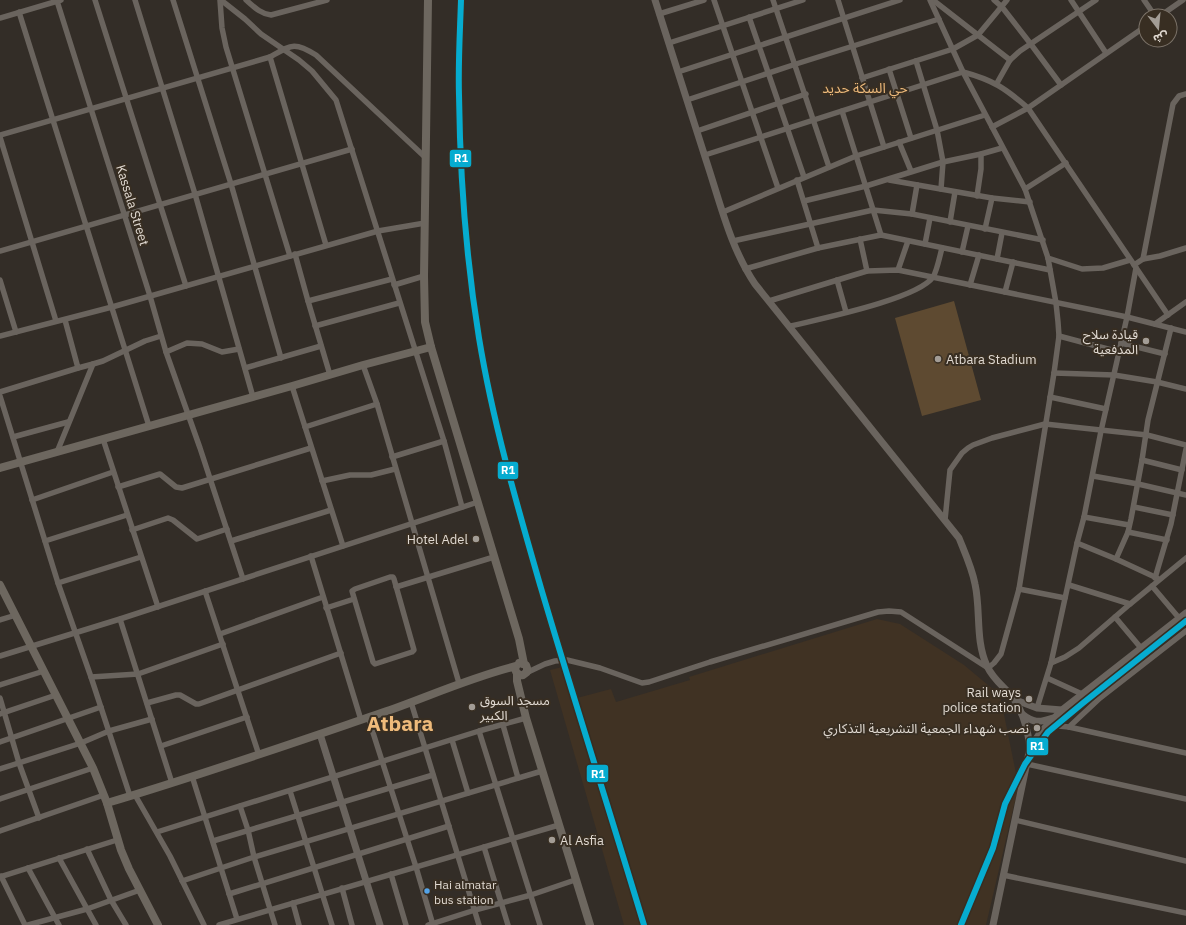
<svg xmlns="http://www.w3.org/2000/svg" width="1186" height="925" viewBox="0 0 1186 925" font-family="'IBM Plex Sans','Noto Sans Arabic',sans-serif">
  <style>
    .built { fill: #403223 }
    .green { fill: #5e4a31 }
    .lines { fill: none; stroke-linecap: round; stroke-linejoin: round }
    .minor { stroke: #6a645e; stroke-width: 5.5 }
    .tertiary { stroke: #6a645e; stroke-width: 7 }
    .secondary { stroke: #6d675f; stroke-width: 8 }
    .rail-1-casing { stroke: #382e22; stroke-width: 9 }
    .rail-1 { stroke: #06acd0; stroke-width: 6 }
    .poi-dot { fill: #a39d96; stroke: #382e22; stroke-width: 1.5 }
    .bus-dot { fill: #53a3e8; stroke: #382e22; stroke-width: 1.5 }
    .labels { text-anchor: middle; stroke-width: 4; stroke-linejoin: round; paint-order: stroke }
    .bus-label { font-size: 12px; fill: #e0d9d1; stroke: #382e22; text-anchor: start }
    .street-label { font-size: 13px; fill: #e0d9d1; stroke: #382e22 }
    .poi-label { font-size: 13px; fill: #e0d9d1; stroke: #382e22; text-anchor: end }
    .neighbourhood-label { font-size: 14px; fill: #eeba7b; stroke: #382e22 }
    .town-label { font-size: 21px; font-weight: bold; fill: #eeba7b; stroke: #382e22 }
    .line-badge { stroke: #382e22; stroke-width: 1.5 }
    .badge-label { font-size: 11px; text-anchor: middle; font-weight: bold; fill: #fff }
  </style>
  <rect width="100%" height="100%" fill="#332d27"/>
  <polygon class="built" points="877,619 900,624 964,665 1000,695 1019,788 1014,805 986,925 624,925 550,670 567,666 577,698 611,689 616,702 690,680 689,677"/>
  <polygon class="green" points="954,301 981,400 922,416 895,318"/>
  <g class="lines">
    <g class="minor">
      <polyline points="95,0 186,286"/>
      <polyline points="135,0 195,194 253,397"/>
      <polyline points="173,0 231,184 281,358"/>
      <polyline points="220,0 222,28 226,47 290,256"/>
      <polyline points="221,0 245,19 261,34 299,60 312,71 336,100 444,441 462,507"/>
      <path d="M246,0C254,7 261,14 271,15L327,0"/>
      <polyline points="714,0 778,188"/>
      <polyline points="773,0 829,167"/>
      <polyline points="838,0 884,147"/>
      <polyline points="933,0 1010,60"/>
      <polyline points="994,0 1002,7 1030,43 1061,85"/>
      <polyline points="1071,0 1106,53"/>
      <polyline points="1144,0 1155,16"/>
      <polyline points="57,1 150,296 166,352 200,448 243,579"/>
      <polyline points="19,12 149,426"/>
      <polyline points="659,14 704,0"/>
      <polyline points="1160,16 1183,0"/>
      <polyline points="749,17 804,177"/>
      <polyline points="0,18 61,0"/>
      <polyline points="669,43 803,0"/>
      <polyline points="270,57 326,245"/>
      <polyline points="916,61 937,130 943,162 941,189"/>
      <polyline points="889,69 911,138"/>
      <polyline points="678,72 900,0"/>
      <polyline points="862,78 953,49 978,35 1007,0"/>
      <polyline points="997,83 1010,60 1020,51 1096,0"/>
      <polyline points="687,100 796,64 939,19"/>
      <polyline points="842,111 881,235"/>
      <polyline points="992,127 1028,108 1146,26"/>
      <polyline points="697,131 806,94"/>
      <path d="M0,135L270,57C291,45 294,41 316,55L426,158"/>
      <polyline points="0,137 56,321"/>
      <polyline points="899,142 911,171"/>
      <path d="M705,155L963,72C993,80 1005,88 1028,108L1168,315"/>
      <polyline points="797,180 818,248"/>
      <polyline points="889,180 992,198 1030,202"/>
      <polyline points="1025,189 1066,163"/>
      <polyline points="977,196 981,169 981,154"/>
      <polyline points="804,201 866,186 943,162 981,154 1002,148"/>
      <polyline points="723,212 856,156 985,115"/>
      <polyline points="912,214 917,185"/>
      <polyline points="950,222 955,192"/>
      <polyline points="985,229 992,198"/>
      <polyline points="860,239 867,271"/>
      <polyline points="733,241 873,210 912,214 1043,240"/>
      <polyline points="925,244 930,218"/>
      <polyline points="0,251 352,149"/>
      <polyline points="962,252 968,226"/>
      <polyline points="295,254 308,301 330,375"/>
      <polyline points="1048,258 1082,269 1103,268 1130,260"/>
      <polyline points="997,259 1002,233"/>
      <polyline points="1143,259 1173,104 1179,96 1186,94"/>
      <polyline points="1134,265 1143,259 1160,256 1186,248"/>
      <polyline points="745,269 818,248 881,235 1050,270"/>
      <polyline points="898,270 908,241"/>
      <polyline points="0,280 16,332"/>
      <polyline points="837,280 846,312"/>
      <polyline points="394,285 424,276"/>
      <polyline points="970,285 979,255"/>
      <polyline points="1005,292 1013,262"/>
      <polyline points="308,301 392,279"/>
      <polyline points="769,301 867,271 898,270 1127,317 1186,332"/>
      <polyline points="65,320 78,368 93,364"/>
      <polyline points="1155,324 1186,302"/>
      <polyline points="315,326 399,303"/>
      <path d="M791,326C819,319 918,299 933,277C937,271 940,255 942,248"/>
      <polyline points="0,336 112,307 378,231 425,223"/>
      <polyline points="1059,336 1119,352"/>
      <polyline points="1121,343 1165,354"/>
      <polyline points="166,352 187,343 202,344 222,352 239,349"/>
      <polyline points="363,365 377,404 459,683"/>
      <polyline points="245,368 321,346"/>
      <polyline points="1054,373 1114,375 1157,382 1186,389"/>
      <polyline points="292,386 343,546"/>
      <polyline points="0,392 78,368"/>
      <polyline points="0,396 58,583 91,677 130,796"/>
      <polyline points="1050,397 1106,409"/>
      <polyline points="305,427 377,404"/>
      <polyline points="13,437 68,422"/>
      <polyline points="103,439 158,607"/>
      <polyline points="57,452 93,364 103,361 145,341 161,336"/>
      <polyline points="392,457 444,441"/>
      <polyline points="1142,460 1182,470"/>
      <polyline points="1093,476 1138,484 1186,495"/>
      <polyline points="322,481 350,475 371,475 395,469"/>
      <polyline points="118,487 160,474 176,487 182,488 311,448"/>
      <polyline points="32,500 113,472"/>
      <polyline points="1134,507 1173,515"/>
      <polyline points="1084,517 1129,525"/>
      <polyline points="945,520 950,470 962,453 968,448 973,445 992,438 1045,424 1147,435 1186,445"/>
      <polyline points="132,530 168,518 173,520 197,539 227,529"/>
      <polyline points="1128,532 1167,540"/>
      <polyline points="45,541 127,515"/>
      <polyline points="231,541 331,510"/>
      <polyline points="1077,543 1116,559 1157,578"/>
      <polyline points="311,556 361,720"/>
      <polyline points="1116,559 1128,532 1131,519 1142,460 1148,420 1171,328"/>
      <polygon points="390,577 393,577 394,579 414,650 412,652 375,664 373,662 352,591 355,589"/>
      <polyline points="1155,578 1171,524 1186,449"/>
      <polyline points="58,583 141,557"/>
      <polyline points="1069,585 1130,604"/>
      <polyline points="1152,586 1179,618"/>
      <polyline points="396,587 494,557"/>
      <polyline points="1019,589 1065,598"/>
      <polyline points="205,591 259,755"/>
      <polyline points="326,608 354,599"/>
      <polyline points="1115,617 1141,648"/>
      <polyline points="120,619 172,783"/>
      <polyline points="0,620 16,615"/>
      <polyline points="220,634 323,597"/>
      <polyline points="0,656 120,619 478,502"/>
      <polyline points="1051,663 1065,657 1079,648 1130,604 1186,558"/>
      <polyline points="526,673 545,664 555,661 567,660 600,668 642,683 649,682 710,662 878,612 889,611 901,612 988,668 994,663 1001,654 1019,589 1054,373 1059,336 1058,322 1056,303 1048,258 1025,189 963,72 930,0"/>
      <polyline points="91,677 138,674 223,644"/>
      <polyline points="1047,678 1082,694"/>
      <polyline points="0,685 44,671"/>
      <polyline points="0,698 19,763 39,818"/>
      <polyline points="411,702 479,925"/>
      <polyline points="147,703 176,695 180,695 196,704 199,704 341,653"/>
      <polyline points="1037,708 1051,663 1077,543 1084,517 1101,431 1127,317 1136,268"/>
      <polyline points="0,714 56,695"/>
      <polyline points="368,717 416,867 433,925"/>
      <polyline points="503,725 518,778"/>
      <polyline points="1048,725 1069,727 1186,753"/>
      <polyline points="1069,727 1100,698 1186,631"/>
      <polyline points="479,731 540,925"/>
      <polyline points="452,740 468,793"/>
      <polyline points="0,742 101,707"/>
      <polyline points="161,746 247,717"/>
      <polyline points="1027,764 1186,799"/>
      <polyline points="0,769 81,743 109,731 152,719"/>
      <polyline points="192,776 237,919"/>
      <polyline points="290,791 332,925"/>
      <polyline points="135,795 170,856 204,925"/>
      <polyline points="0,799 93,768"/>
      <polyline points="240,806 248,830 254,857 275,925"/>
      <polyline points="1015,820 1186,861"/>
      <polyline points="0,831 104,795"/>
      <polyline points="157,832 479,731 526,718"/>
      <polyline points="213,841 433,775"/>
      <polyline points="484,847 508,925"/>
      <polyline points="87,849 111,900 126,925"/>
      <polyline points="59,858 96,925"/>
      <polyline points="28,868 59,925"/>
      <polyline points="391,874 406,925"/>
      <polyline points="1003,875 1186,913"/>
      <polyline points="1,876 25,925"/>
      <polyline points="0,877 117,840"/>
      <polyline points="182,881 254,857 542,771"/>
      <polyline points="342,888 352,925"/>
      <polyline points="229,894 449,826"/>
      <polyline points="293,903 299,925"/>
      <polyline points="28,925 87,909 140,890"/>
      <polyline points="219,925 559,825"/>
      <polyline points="428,925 475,910 531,895 575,880"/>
    </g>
    <g class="tertiary">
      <path d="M655,0C672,53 689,106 706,160C720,202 730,247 755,284L959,538C965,553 972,568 975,584C981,611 975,640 987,666C994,681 1005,687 1014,699C1024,714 1028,731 1030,748L993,925"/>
      <polyline points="1013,699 1037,708 1062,710"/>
      <path d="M1022,714C1033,723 1039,723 1053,718"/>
      <polyline points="320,734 380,925"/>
      <polyline points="1030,748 1040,733 1062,710 1186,613"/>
    </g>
    <g class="secondary">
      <polyline points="428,0 424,276 425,322 431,347 519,639 524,664"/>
      <polyline points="0,468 292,386 363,365 431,347"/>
      <polyline points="0,585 93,768 107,803 121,850 129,869 158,925"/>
      <path d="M515,669C516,673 519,676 523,675L527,672V668L526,665L519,663"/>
      <polyline points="517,674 517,681 526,718 590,925"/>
      <path d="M107,803C202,775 296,742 390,710C432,695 472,677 516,666"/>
    </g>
    <g class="rail-1-casing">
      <g id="rail-1">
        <path d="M461,0C460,32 458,64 459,95C460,176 466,258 479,338C493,423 517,505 541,588C574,700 610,812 644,925"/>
        <polyline points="961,925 993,848 1005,804 1025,764 1048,732 1083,703 1186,621"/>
      </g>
    </g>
    <use href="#rail-1" class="rail-1"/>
  </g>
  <g class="poi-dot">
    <circle cx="1146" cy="341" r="4"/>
    <circle cx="938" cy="359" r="4"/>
    <circle cx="476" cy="539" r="4"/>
    <circle cx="1029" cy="699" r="4"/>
    <circle cx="472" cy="707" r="4"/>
    <circle cx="1037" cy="728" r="4"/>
    <circle cx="552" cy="840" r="4"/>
  </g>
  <circle class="bus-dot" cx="427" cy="891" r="3.5"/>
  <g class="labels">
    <g class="bus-label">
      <text x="434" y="889">Hai almatar<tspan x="434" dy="15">bus station</tspan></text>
    </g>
    <g class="street-label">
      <text transform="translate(133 205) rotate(73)" y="5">Kassala Street</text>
    </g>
    <g class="poi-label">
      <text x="1138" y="339">قيادة سلاح<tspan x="1138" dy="15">المدفعية</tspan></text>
      <text x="946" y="364" text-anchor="start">Atbara Stadium</text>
      <text x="468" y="544">Hotel Adel</text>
      <text x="1021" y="697">Rail ways<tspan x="1021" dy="15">police station</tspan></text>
      <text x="480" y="705" text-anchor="start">مسجد السوق<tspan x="480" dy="15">الكبير</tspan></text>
      <text x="1029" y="733">نصب شهداء الجمعية التشريعية التذكاري</text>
      <text x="560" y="845" text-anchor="start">Al Asfia</text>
    </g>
    <g class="neighbourhood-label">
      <text x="865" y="93">حي السكة حديد</text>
    </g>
    <g class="town-label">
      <text x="400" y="731">Atbara</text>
    </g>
  </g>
  <g class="line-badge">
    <rect x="449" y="149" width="23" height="19" rx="4" fill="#06acd0"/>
    <rect x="497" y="461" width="22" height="19" rx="4" fill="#06acd0"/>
    <rect x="1026" y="737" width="23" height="19" rx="4" fill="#06acd0"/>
    <rect x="586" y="764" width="23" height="19" rx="4" fill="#06acd0"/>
  </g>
  <g class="badge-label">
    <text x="461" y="162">R1</text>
    <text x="508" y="474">R1</text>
    <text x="1037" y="750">R1</text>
    <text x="598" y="778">R1</text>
  </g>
  <g transform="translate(1158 28) rotate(164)"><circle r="19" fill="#382e22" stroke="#7b7268"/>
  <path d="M0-3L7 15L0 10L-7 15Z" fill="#a39d96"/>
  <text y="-6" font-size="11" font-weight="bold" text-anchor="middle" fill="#e0d9d1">ش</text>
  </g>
</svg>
